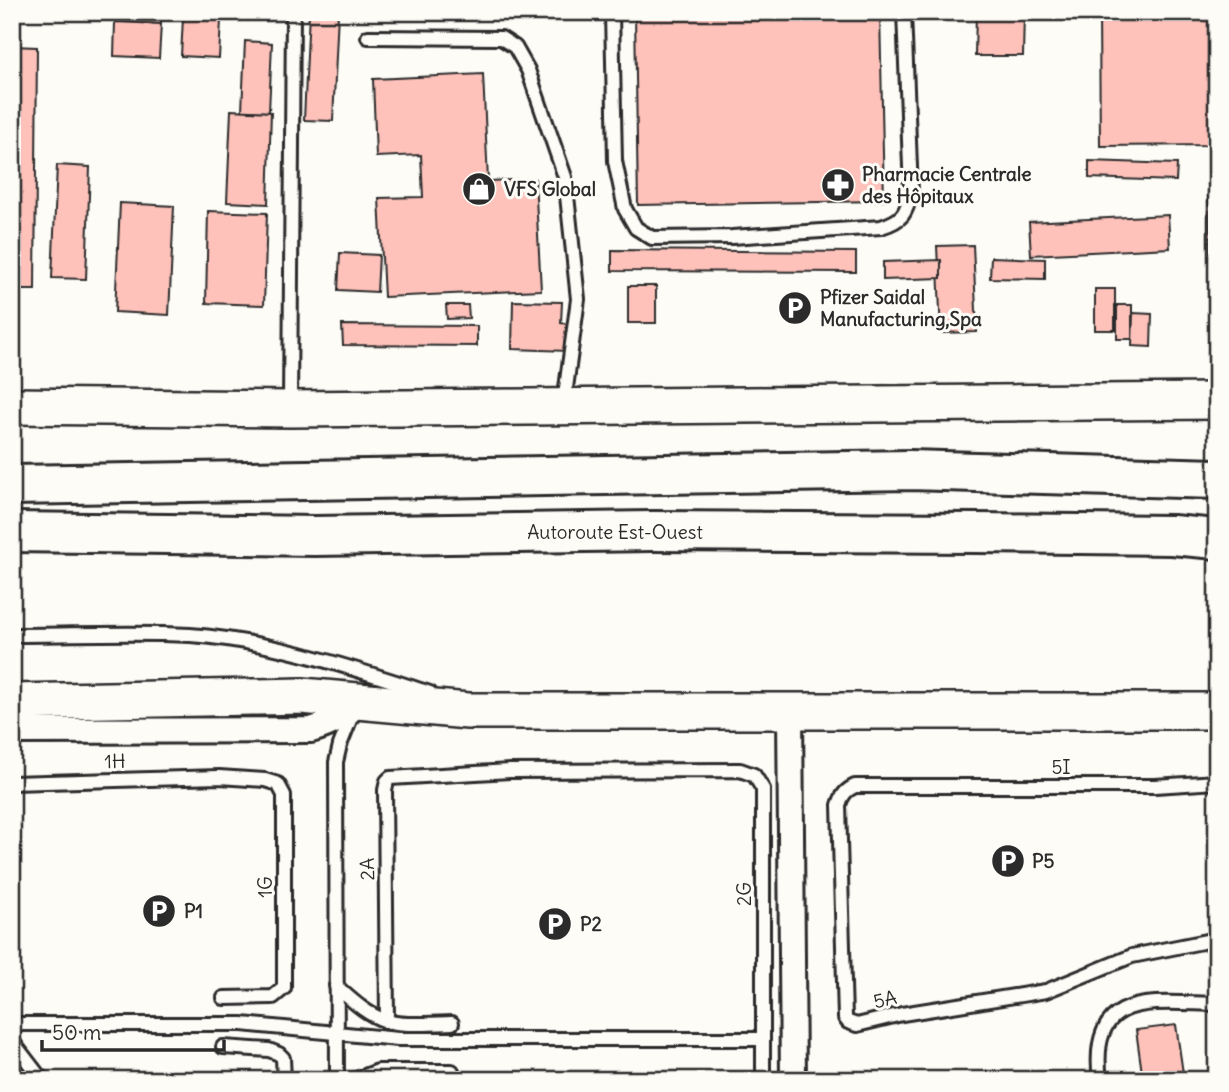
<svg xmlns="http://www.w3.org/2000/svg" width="1229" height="1092" viewBox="0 0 1229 1092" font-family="Delius,sans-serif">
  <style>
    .building { fill: #fec2bb; stroke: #2b2b2b; stroke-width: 2 }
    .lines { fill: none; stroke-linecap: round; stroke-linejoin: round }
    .service-casing { stroke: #2b2b2b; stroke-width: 18 }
    .minor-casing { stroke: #2b2b2b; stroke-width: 30 }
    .secondary-casing { stroke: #2b2b2b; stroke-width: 40 }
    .motorway-casing { stroke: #2b2b2b; stroke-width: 44 }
    .service { stroke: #fdfcf7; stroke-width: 12 }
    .minor { stroke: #fdfcf7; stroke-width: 24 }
    .secondary { stroke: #fdfcf7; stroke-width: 35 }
    .motorway { stroke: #fdfcf7; stroke-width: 38 }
    .labels { text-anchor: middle; stroke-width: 6; stroke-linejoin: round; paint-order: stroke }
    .poi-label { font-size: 19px; font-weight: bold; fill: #2b2b2b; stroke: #fdfcf7; text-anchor: start }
    .street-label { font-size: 19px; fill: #2b2b2b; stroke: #fdfcf7 }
  </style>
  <rect width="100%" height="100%" fill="#fdfcf7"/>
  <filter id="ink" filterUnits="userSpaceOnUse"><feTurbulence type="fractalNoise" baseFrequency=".0143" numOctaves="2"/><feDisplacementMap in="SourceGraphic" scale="14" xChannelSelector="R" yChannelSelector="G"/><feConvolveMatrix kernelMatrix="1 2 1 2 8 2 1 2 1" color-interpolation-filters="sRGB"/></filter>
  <g filter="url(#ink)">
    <g class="building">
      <polygon points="124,12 161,12 161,24 123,22"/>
      <polygon points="309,12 338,12 333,121 304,120"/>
      <polygon points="635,12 880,12 884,201 638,205"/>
      <polygon points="976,12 1024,12 1023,56 975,56"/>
      <polygon points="1099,12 1217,12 1217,145 1100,146"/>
      <polygon points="183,18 221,20 219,58 181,56"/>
      <polygon points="115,22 161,24 159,58 114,56"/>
      <polygon points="245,41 272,43 269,112 242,111"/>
      <polygon points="12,46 37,47 35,290 12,290"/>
      <polygon points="483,74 488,181 535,179 541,290 384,297 379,198 423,197 421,155 376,157 373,79"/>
      <polygon points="231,110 271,112 268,204 227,202"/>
      <polygon points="1089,161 1177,164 1176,181 1089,178"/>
      <polygon points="57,165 90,167 86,279 52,278"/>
      <polygon points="1208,170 1217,170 1217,261 1210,261"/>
      <polygon points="120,203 174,206 169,315 115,312"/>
      <polygon points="208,211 267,213 264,305 206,303"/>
      <polygon points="1168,215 1170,248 1031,255 1029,222"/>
      <polygon points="973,245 977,332 941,333 937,246"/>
      <polygon points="612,250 856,252 856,272 612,271"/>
      <polygon points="340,253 379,255 377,292 338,290"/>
      <polygon points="991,257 1045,259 1045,279 990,278"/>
      <polygon points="941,260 941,278 883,280 883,262"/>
      <rect x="628" y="286" width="28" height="37"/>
      <rect x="1095" y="289" width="20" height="41"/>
      <polygon points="513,301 562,302 561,323 570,324 569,351 512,349"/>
      <polygon points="446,305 468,305 469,318 447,319"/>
      <rect x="1117" y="305" width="15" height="34"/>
      <polygon points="1133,313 1152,314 1151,347 1132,346"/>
      <polygon points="342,325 477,326 477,346 343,345"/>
      <polygon points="1176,1025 1184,1080 1143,1080 1136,1030"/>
    </g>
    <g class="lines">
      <g class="service-casing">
        <g id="service">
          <path d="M612,12L615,161L625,209L636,228L652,238L732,237L881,227C903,220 906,214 911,192L904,12"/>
          <polyline points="368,37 501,38 515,47 528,70 565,177 578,299 564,403"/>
          <polyline points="290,405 293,12"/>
          <path d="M12,635C71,635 131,632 190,635C273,641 352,668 430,693"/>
          <path d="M1217,782L1155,786H855C846,790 842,795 839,805L845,1018L848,1022L857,1025L902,1014L1046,991L1132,956L1217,939"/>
          <polyline points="12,783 219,777 265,780 278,784 284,795 284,988 273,997 224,998"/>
          <path d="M336,986C382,1029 391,1025 452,1023"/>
          <polyline points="387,1022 385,790 387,781 390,778 510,771 740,770 754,775 763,789 763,1080"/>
          <polyline points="12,1024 242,1024 398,1039 763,1039"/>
          <polyline points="12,1041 42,1080"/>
          <polyline points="223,1047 269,1050 279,1054 283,1058 284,1080"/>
          <polyline points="337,1080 336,762 340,745 352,715"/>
          <polyline points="354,1080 378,1071 452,1071"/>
          <path d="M1100,1080C1088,989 1153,1003 1217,1004"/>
        </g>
      </g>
      <g class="minor-casing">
        <g id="minor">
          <polyline points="790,711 793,1080"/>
          <path d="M12,731L311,730C331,724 344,717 359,702"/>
        </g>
      </g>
      <g class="secondary-casing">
        <g id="secondary">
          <polyline points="12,406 290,409 1217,401"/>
          <polyline points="12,702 302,696 468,711 1217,711"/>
        </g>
      </g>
      <g class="motorway-casing">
        <g id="motorway">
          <polyline points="12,485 910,470 1217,479"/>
          <polyline points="12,532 314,536 652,531 975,533 1172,535 1217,539"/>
        </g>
      </g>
      <use href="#service" class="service"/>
      <use href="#minor" class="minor"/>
      <use href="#secondary" class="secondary"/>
      <use href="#motorway" class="motorway"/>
    </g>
  </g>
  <defs>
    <g id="pharmacy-disc" transform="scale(1.75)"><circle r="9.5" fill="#2b2b2b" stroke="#fdfcf7"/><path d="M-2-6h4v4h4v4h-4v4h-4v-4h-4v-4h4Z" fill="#fff"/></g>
    <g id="shop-disc" transform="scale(1.75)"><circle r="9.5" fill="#2b2b2b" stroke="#fdfcf7"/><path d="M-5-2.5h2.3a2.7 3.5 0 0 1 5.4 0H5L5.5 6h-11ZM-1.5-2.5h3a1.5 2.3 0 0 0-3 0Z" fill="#fff"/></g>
    <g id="parking-disc" transform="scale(1.75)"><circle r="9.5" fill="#2b2b2b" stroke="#fdfcf7"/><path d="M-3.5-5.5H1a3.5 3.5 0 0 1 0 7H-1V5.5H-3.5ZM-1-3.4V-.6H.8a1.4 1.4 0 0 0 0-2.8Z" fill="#fff"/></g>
  </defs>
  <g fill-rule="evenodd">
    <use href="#pharmacy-disc" x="838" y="185"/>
    <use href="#shop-disc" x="479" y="189"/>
    <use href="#parking-disc" x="795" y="308"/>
    <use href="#parking-disc" x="1008" y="861"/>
    <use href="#parking-disc" x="159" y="911"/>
    <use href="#parking-disc" x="555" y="924"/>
  </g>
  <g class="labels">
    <g class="poi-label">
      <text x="862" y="181">Pharmacie Centrale<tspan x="862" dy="22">des Hôpitaux</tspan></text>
      <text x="504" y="196">VFS Global</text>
      <text x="820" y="304">Pfizer Saidal<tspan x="820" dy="22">Manufacturing,Spa</tspan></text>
      <text x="1032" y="868">P5</text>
      <text x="184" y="918">P1</text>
      <text x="580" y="931">P2</text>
    </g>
    <g class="street-label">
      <text x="615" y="539">Autoroute Est-Ouest</text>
      <text transform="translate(115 761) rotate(-1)" y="7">1H</text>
      <text x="1061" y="774">5I</text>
      <text transform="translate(367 869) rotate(-91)" y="7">2A</text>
      <text transform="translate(265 887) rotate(-90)" y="7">1G</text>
      <text transform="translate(744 894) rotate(-90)" y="7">2G</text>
      <text transform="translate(885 999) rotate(-13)" y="7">5A</text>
    </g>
  </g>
  <rect width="1229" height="1092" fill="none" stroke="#fdfcf7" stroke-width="42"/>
  <rect x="21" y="21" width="1187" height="1050" fill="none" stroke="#2b2b2b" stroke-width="2.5" filter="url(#ink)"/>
  <path d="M42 1040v10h182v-10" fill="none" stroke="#2b2b2b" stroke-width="3.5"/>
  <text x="52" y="1040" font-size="21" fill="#2b2b2b" stroke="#fdfcf7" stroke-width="5" paint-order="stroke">50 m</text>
</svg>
